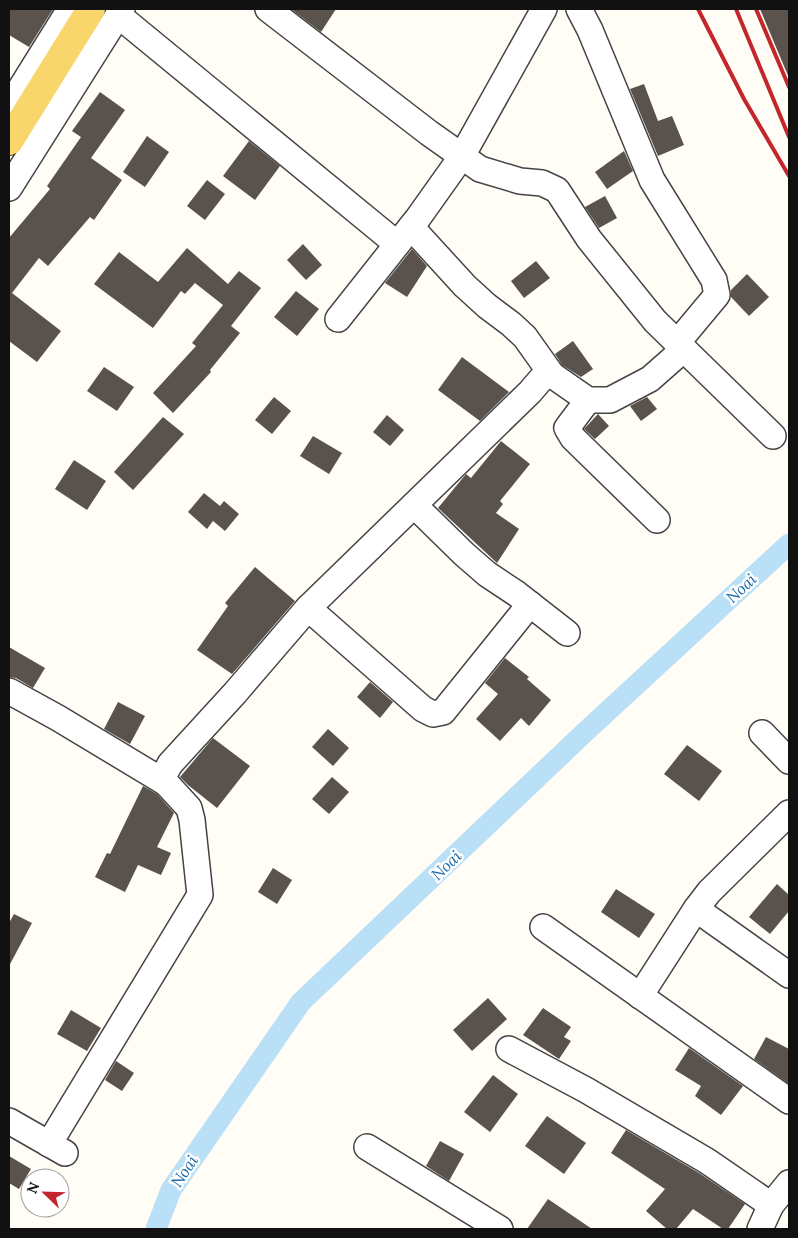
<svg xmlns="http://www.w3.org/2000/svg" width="798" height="1238" viewBox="0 0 798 1238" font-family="Lora,serif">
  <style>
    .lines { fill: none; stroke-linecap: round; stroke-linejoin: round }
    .canal { stroke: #b9e0f7; stroke-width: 21 }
    .building { fill: #5a524d }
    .minor-casing { stroke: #444; stroke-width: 28 }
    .major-casing { stroke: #222; stroke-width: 30 }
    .minor { stroke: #fff; stroke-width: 25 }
    .major { stroke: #f9d66b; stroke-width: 28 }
    .rail { stroke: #c4262e; stroke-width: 4 }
    .labels { text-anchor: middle; stroke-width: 5; stroke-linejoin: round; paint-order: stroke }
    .water-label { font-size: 16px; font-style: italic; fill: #1768a6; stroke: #fff }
  </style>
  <rect width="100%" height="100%" fill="#fffdf5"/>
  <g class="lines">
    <polyline class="canal" points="156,1229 171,1190 301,1002 584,733 789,544"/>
  </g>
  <g class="building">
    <polygon points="9,9 53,9 29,47 9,35"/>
    <polygon points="291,9 336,9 321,32"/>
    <polygon points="760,9 789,9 789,78"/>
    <polygon points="644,84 658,121 672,116 684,145 658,156 630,89"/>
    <polygon points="100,92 125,110 91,158 122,180 94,220 90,217 48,266 39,258 12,293 61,331 37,362 9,341 9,238 50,189 47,186 81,137 72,131"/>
    <polygon points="147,136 169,152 145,187 123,172"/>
    <polygon points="249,141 280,166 255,200 223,176"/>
    <polygon points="624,151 633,171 607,189 595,172"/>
    <polygon points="207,180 225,194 205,220 187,206"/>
    <polygon points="605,196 617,218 599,228 585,207"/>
    <polygon points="303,244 322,265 306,280 287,260"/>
    <polygon points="187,248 228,284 239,271 261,288 231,326 240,333 210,370 211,372 173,413 153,393 196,346 192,343 223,305 195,283 185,294 181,291 153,328 94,284 119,252 158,282"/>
    <polygon points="412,249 427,266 407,297 385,283"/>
    <polygon points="536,261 550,278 524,298 511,281"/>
    <polygon points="747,274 769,297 749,316 731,297 731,290"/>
    <polygon points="296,291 319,309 297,336 274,317"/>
    <polygon points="573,341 593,369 581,377 562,365 555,354"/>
    <polygon points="462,357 509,392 480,421 438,390"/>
    <polygon points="104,367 134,387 117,411 87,391"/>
    <polygon points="274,397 291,411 272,434 255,420"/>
    <polygon points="647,397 657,409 641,421 630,406"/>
    <polygon points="598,414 609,426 595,439 584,429"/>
    <polygon points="387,415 404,430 390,446 373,432"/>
    <polygon points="163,417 184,434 133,490 114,472"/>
    <polygon points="313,436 342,453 329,474 300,456"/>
    <polygon points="501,441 530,464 500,501 503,504 496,513 519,529 497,563 438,508 466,474 471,478"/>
    <polygon points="74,460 106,481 87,510 55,489"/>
    <polygon points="204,493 220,506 224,501 239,514 225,531 213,521 207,529 188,512"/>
    <polygon points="255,567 295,601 232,674 197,650 228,606 225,603"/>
    <polygon points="9,647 45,668 33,688 16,678 9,677"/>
    <polygon points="505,658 529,677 527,679 551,700 529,726 521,718 500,741 476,719 498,694 485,683"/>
    <polygon points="370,682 393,702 380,718 357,697"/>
    <polygon points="118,702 145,716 130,744 104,729"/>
    <polygon points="328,729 349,748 333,766 312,747"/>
    <polygon points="213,738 250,766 217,808 188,785 180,777"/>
    <polygon points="687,745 722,771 699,801 664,774"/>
    <polygon points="332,777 349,792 329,814 312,799"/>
    <polygon points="143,786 157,794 174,813 157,847 171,853 161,875 138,865 125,892 95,877 107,853 110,854"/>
    <polygon points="273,868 292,880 277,904 258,892"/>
    <polygon points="777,884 789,895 789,911 770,934 749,917"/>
    <polygon points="616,889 655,914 639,938 601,912"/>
    <polygon points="14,914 32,923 9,966 9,923"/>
    <polygon points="488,998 507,1019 472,1051 453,1030"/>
    <polygon points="543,1008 571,1027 564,1037 571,1041 559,1059 523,1035"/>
    <polygon points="71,1010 101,1028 87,1051 57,1034"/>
    <polygon points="766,1037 789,1049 789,1084 754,1059"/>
    <polygon points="689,1048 743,1086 721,1115 695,1096 701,1086 675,1070"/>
    <polygon points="116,1061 134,1073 122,1091 105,1080"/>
    <polygon points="493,1075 518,1094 490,1132 464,1112"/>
    <polygon points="547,1116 586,1143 564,1174 525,1146"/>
    <polygon points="626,1130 699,1173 745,1204 728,1229 723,1229 693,1209 676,1229 667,1229 646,1211 665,1189 611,1153"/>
    <polygon points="440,1141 464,1154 449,1181 426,1166"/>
    <polygon points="9,1156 31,1169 19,1189 9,1183"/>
    <polygon points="548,1199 592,1229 527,1229"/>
  </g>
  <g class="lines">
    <g class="minor-casing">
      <g id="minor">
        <polyline points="268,9 429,133 480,169 520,181 542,183 557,190 589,239 655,321 773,436"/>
        <polyline points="579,9 590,30 652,180 714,280 717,295 677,343"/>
        <polyline points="118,15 397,244"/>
        <polyline points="9,107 70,9"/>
        <polyline points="9,188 122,9"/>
        <polyline points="411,227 465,286 487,306 511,324 525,337 552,375"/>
        <polyline points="338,319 418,218 462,156 544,9"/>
        <polyline points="588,400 567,428 573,438 657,520"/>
        <polyline points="414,505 464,554 487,574 517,594 567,633"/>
        <polyline points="308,608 423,709 433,714 443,712 530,604"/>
        <polyline points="9,691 58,718 166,783"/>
        <polyline points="762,733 789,761"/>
        <polyline points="789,813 709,892 696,909 789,975"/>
        <polyline points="543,927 789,1101"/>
        <polyline points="640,996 696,909"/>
        <polyline points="509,1049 586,1090 707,1161 771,1205"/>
        <polyline points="9,1121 65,1153"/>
        <polyline points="49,1144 200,895 192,820 189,808 166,783 164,775 170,764 235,693 308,608 530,392 542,378 552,375 588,400 610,400 650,379 684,349"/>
        <polyline points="367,1147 500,1229"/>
        <polyline points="760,1229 771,1205 789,1183"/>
      </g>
    </g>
    <g class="major-casing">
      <polyline id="major" points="9,141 91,9"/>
    </g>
    <use href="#minor" class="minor"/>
    <use href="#major" class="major"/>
    <g class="rail">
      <polyline points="698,9 744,99 789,176"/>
      <polyline points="736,9 789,137"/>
      <polyline points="756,9 789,87"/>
    </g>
  </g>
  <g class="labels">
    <g class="water-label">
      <text transform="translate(741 588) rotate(-43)" y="6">Noai</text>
      <text transform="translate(446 865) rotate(-44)" y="6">Noai</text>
      <text transform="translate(184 1171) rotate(-56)" y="6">Noai</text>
    </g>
  </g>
  <rect width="798" height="1238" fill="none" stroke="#111111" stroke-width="20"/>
  <g transform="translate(45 1193) rotate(293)"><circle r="24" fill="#ffffff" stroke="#a0a0a0"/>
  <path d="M0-4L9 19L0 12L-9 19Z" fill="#c4262e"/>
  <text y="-8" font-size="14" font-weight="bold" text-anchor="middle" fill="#111111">N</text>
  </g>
</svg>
